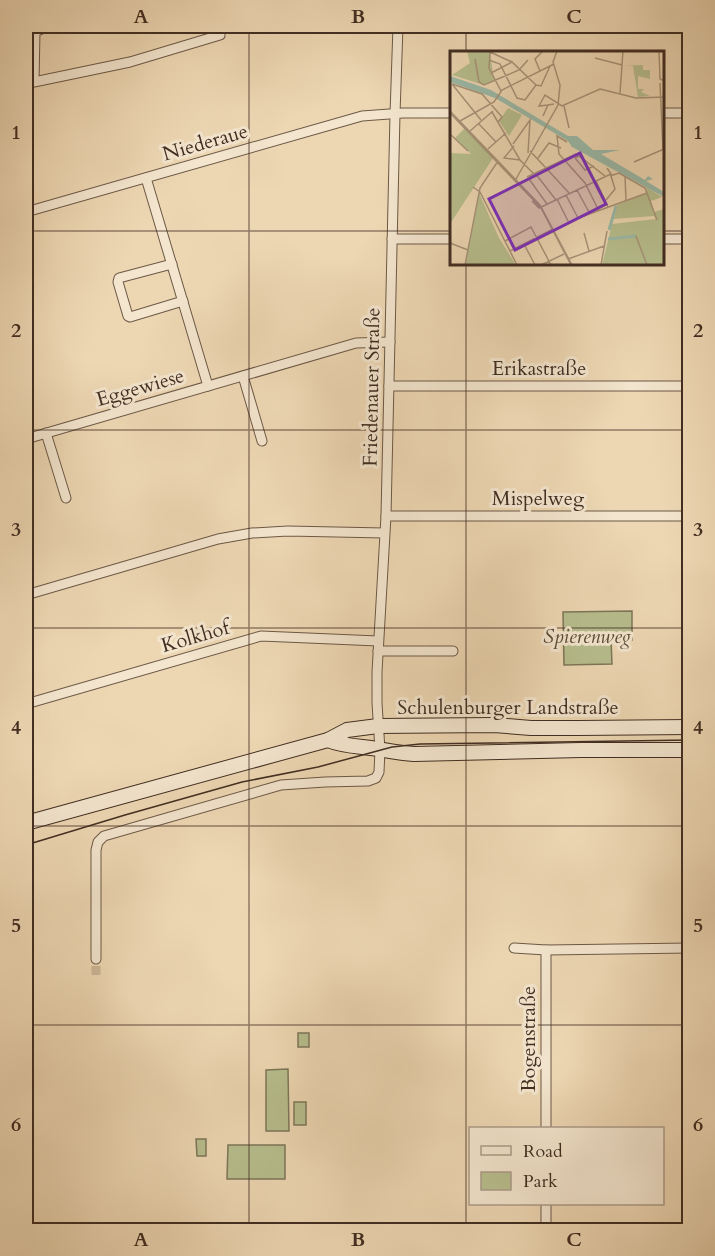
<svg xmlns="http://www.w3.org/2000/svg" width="715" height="1256" viewBox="0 0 715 1256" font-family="Cardo,serif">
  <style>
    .green { fill: #b7be8e; stroke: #7c7658; stroke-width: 1.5 }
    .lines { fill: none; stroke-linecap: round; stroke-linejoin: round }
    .street-tunnel { stroke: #cbb596; stroke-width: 9; stroke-dasharray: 9 4.5; stroke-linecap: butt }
    .street-casing { stroke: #6c5846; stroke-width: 11 }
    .secondary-casing { stroke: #412d22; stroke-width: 16 }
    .street { stroke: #f3e5ce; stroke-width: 9 }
    .secondary { stroke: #f3e5ce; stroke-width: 14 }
    .tram { stroke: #412d22; stroke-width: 1.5 }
    .grid { fill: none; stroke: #412d22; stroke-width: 1.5; stroke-opacity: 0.55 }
    .labels { text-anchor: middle; stroke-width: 6; stroke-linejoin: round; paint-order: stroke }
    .street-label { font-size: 20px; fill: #412d22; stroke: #f3e5ce }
    .park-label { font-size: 20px; font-style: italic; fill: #594a38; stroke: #f3e5ce }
    .inset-river { fill: none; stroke: #9abaa9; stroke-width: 3 }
    .inset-road { fill: none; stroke: #a89379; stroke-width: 1.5 }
    .view { fill: #7b2cbf; fill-opacity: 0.15; stroke: #7b2cbf; stroke-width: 3 }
    .inset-edge { fill: none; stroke: #412d22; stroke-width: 3 }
    .neatline { fill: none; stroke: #412d22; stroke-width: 2 }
    .grid-label { font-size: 20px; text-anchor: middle; font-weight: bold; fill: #412d22 }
  </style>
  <rect width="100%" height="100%" fill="#edd7b3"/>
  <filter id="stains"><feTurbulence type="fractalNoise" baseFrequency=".00333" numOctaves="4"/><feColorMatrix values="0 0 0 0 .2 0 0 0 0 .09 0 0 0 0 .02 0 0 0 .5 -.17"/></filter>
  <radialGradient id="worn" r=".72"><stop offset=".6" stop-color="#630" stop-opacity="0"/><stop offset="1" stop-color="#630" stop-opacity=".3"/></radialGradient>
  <g class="green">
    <polygon points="632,611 632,640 611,640 612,664 564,665 563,612"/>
    <rect x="298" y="1033" width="11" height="14"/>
    <polygon points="288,1069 289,1131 266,1131 266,1070"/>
    <rect x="294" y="1102" width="12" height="23"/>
    <polygon points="196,1139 206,1139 206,1156 197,1156"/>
    <polygon points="228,1145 285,1145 285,1179 227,1179"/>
  </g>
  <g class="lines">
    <polyline class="street-tunnel" points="96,975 96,959"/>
    <g class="street-casing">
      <g id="street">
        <polyline points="48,26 35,32 34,82 130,62 220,35 219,26"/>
        <polyline points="662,113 690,113"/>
        <polyline points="146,178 208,386"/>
        <polyline points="26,212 362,116 403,113 451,113"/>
        <polyline points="392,239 451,239"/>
        <polyline points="662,239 690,239"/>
        <polyline points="172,264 119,278 118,282 128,316 130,317 183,301"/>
        <polyline points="243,376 262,441"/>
        <polyline points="389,386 690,386"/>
        <polyline points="46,433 66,498"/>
        <polyline points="26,439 356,343 390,342"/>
        <polyline points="386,516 690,516"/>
        <polyline points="26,595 218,539 252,533 288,531 384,533"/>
        <polyline points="378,651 453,651"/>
        <polyline points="26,704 261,636 378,641"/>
        <polyline points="690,769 690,770"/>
        <polyline points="514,948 546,950"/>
        <polyline points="96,959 96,850 98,842 104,836 281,785 325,782 368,781 376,778 379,772 380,750 377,703 377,672 386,516 395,114 398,26"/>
        <polyline points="546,1128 546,950 690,948"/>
        <polyline points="546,1230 546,1204"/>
      </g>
    </g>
    <g class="secondary-casing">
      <g id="secondary">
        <path d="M328,740C342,746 356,746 371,748C385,750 399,753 414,754L581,750H690"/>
        <polyline points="26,823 328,740 347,730 378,726 494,725 531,728 578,728 690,727"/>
      </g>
    </g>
    <use href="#street" class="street"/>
    <use href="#secondary" class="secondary"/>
    <polyline class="tram" points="26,845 125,815 242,782 318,767 392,747 420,744 690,740"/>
  </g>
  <path class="grid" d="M249,26V1230M466,26V52M26,231H451M662,231H690M466,264V1230M26,430H690M26,628H690M26,826H690M26,1025H690"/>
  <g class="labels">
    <g class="street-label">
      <text transform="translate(205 142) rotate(-16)" y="7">Niederaue</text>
      <text x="539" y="375">Erikastraße</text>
      <text transform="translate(140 387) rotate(-16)" y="7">Eggewiese</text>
      <text transform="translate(371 387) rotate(-89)" y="7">Friedenauer Straße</text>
      <text x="538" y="505">Mispelweg</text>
      <text transform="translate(195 636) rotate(-16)" y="7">Kolkhof</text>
      <text x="508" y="714">Schulenburger Landstraße</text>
      <text transform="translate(528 1039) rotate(-90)" y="7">Bogenstraße</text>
    </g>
    <g class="park-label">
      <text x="587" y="643">Spierenweg</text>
    </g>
  </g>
  <g transform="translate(450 51)">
    <rect width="214" height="214" fill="#edd7b3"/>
    <path d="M17,0L40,1L44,30L34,34L2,24L20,12ZM193,14V19H200V28L188,25V38H194L191,41L200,45L188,46L183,15H173ZM58,57L72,64L59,85L49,70ZM15,77L43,107L0,173V102L21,103L5,87ZM196,136L212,146L201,150L204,161L214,158V214H152L162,173L206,168L204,165L164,168L167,154L197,142ZM29,142L49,187L66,214H15Z" fill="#b7be8e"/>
    <path d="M0,25L41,39L118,85H127L143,99H170L151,103L195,129L198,125L203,128L196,130L214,141V146L122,96L118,90L45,47L0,31Z" fill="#9abaa9"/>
    <path class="inset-river" d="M159,179L166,155M158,188L186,185"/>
    <path class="inset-road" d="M209,0L210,28L215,30M145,7L172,14M25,8L29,31L34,34L69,19L78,9M39,9L50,13L67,47L75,49L86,34M90,20L85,8L93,0M41,22L62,11M210,32L213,98M2,33L32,43L52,66L48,71M2,33L31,69M86,34L91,35L100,15M51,40L39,17L40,1L62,11L86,34M170,42L173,0M98,54L89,55L95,44L112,55L150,38L186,47L215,46M114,55L119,77M0,60L90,154L122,214M42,61L70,109L84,123M0,62L91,157L121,214M93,65L98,54L104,53M10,70L44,51L52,39L104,13M28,72L46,91M20,80L43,60M0,83L18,100M117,91L107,85L109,103L135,132L149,160M63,93L80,69L78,102M64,95L54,107L70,109M38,98L56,82M80,100L96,117M88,107L99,92L111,97M125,107L129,105L155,125M125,107L135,119L144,115M184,111L214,98M96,117L119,142M85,122L106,149M82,124L77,126L126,103M160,125L169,122L195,137L207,169M175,125L176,149M66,128L108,54L110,34L103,11L107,0M79,128L97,153M146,130L158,156M23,136L30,141L67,214M127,139L140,163M116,144L128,167M107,148L119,172M156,149L165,138L161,125M82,150L89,157L161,123L157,117M123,169L197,142M134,182L139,200M186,185L197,214M55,190L81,176L101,214M0,192L18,199M74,193L85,214M60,200L103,178M118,208L154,195M15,214L30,137L48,110M91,214L114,203M151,214L157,180"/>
    <path class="view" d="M130,102L156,153L65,199L39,148Z"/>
    <rect width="214" height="214" class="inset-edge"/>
  </g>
  <rect width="715" height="1256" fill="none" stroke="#edd7b3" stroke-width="66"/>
  <rect x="469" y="1127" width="195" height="78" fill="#f3e5ce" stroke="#ac9b89" stroke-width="1.5"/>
  <rect x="481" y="1146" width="30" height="9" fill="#f3e5ce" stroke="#ac9b89" stroke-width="1.5"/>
  <text x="523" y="1157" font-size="18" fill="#412d22">Road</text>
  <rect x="481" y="1172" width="30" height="18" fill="#b7be8e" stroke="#ac9b89" stroke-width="1.5"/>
  <text x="523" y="1187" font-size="18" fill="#412d22">Park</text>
  <rect x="33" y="33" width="649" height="1190" class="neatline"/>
  <g class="grid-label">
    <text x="141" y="23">A</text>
    <text x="358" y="23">B</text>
    <text x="574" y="23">C</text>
    <text x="16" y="139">1</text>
    <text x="698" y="139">1</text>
    <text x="16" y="337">2</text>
    <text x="698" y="337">2</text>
    <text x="16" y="536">3</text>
    <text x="698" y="536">3</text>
    <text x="16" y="734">4</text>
    <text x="698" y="734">4</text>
    <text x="16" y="932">5</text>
    <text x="698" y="932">5</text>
    <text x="16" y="1131">6</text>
    <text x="698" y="1131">6</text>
    <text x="141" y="1246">A</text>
    <text x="358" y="1246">B</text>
    <text x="574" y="1246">C</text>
  </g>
  <rect width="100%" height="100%" filter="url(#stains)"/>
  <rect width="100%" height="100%" fill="url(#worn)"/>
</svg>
